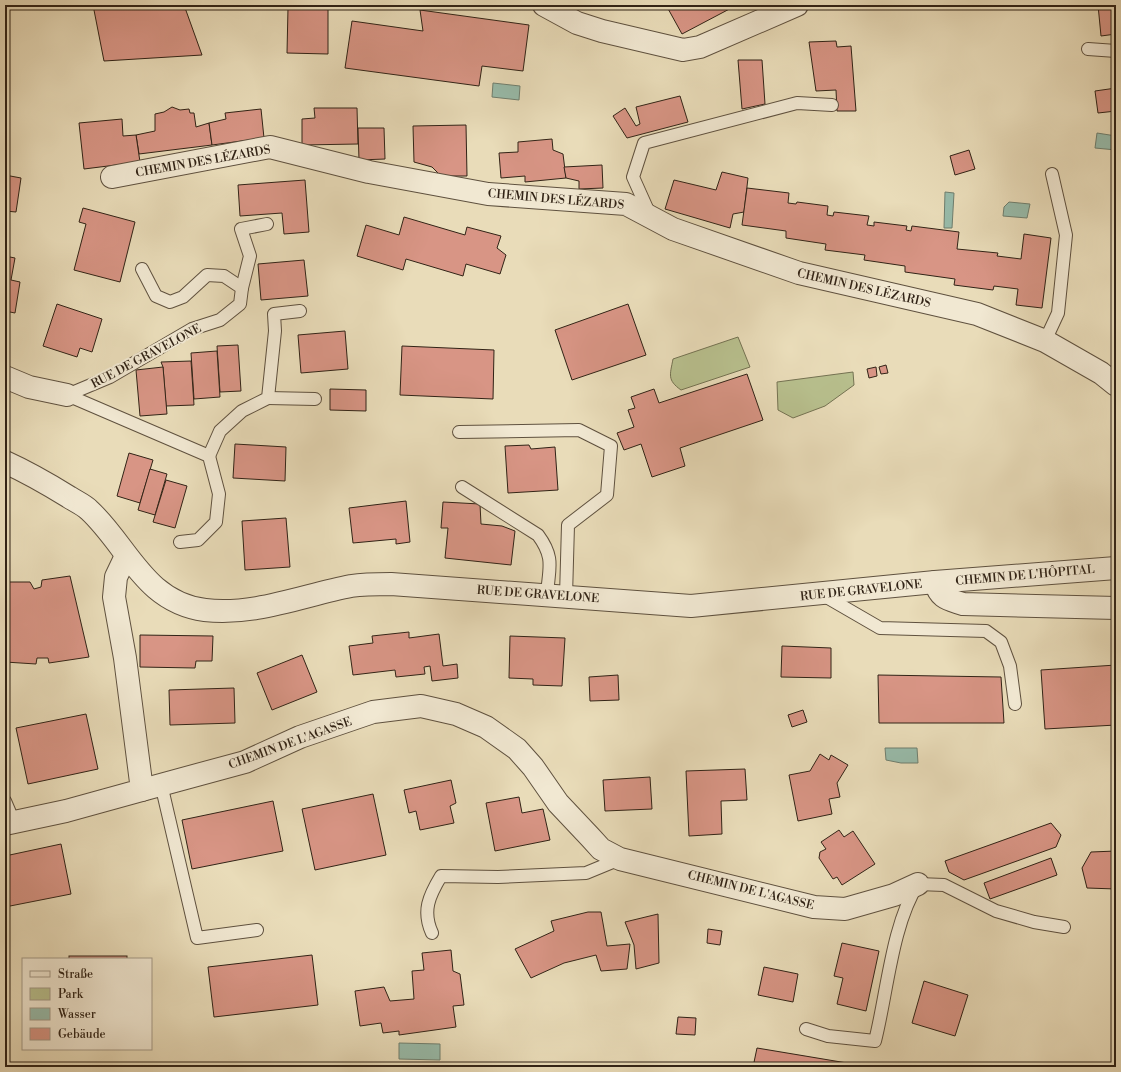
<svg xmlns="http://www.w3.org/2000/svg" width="1121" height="1072" viewBox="0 0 1121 1072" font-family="'Libre Bodoni',serif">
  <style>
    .green { fill: #b8c08e; stroke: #747252 }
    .water { fill: #98bcab; stroke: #6f7f6f }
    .building { fill: #d89585; stroke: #312316 }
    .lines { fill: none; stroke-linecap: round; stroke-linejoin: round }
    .service-casing { stroke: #5f513f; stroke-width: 14 }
    .minor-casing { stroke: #5f513f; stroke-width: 24 }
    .service { stroke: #f1e8d2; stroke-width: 12 }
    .minor { stroke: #f1e8d2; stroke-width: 22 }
    .labels { text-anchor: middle; stroke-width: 4; stroke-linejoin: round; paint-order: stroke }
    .street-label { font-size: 12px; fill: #312316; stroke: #f1e8d2 }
  </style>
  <rect width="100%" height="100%" fill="#e9dcb9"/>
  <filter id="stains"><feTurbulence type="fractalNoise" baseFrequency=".005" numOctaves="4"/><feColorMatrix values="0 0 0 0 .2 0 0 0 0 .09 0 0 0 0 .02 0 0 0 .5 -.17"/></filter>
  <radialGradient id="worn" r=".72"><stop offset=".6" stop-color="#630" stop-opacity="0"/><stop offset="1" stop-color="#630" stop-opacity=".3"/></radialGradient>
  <g class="green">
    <path d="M738,337L750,367L681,390C667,380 670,375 673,359Z"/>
    <polygon points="853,372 854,385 825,406 793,418 778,410 777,382"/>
  </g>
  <g class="water">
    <polygon points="493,83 520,86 519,100 492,97"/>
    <polygon points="1097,133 1116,136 1116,150 1095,148"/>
    <polygon points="945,192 954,193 952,228 944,228"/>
    <polygon points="1009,202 1030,204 1027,218 1003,216 1004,207"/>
    <polygon points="885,748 917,748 918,763 901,763 886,760"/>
    <polygon points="399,1043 440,1044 440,1060 399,1059"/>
  </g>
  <g class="building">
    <polygon points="93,5 184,5 202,55 104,61"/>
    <polygon points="666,5 737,5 682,34"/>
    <polygon points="1098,5 1116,5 1116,34 1101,36"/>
    <polygon points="288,8 328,9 328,54 287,53"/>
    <polygon points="420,10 529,25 523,71 482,66 479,86 345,68 352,21 423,31"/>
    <polygon points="836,41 837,47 851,46 856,111 837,111 836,90 816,91 809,42"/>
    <polygon points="738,60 762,60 765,104 742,109"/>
    <polygon points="1116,88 1116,111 1098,113 1095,91"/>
    <polygon points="680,96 688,122 627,138 613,116 625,108 636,126 640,124 636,107"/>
    <polygon points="172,107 180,110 189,109 190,113 194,113 196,127 209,123 212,145 139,154 136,135 155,131 155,114 164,112"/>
    <polygon points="314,108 357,108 358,144 302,145 302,119 315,118"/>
    <polygon points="261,109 264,138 212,145 209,123 226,119 225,113"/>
    <polygon points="122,119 123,136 136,135 140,162 84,169 79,123"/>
    <polygon points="466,125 467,176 441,176 432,167 414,162 413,126"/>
    <polygon points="358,128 384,128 385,159 359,160"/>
    <polygon points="552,139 553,150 563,154 566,178 525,182 525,176 501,178 499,153 518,152 518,142"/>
    <polygon points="969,150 975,169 955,175 950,156"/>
    <polygon points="602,165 603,188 579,189 579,181 566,178 564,167"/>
    <polygon points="722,172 748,178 744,212 733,214 730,228 665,209 674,180 716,190"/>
    <polygon points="5,175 21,178 16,212 5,211"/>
    <polygon points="305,180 309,232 284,234 282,213 240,216 238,185"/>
    <polygon points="747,188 789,193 788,203 796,204 797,202 828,206 827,215 833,216 834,212 869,216 867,225 874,226 874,222 907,226 906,230 911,231 912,226 959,232 957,249 998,253 997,256 1021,259 1024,234 1051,238 1042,308 1016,305 1018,289 994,286 993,290 954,285 955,279 905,272 905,266 864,260 865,255 825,250 826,244 786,238 786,231 742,225"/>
    <polygon points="83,208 135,222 120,282 74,270 86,224 79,222"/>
    <polygon points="404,217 465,235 467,227 501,236 497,248 506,255 500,274 466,264 463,276 406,259 403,270 357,256 366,225 399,235"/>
    <polygon points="5,256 15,258 11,280 20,282 15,313 5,311"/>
    <polygon points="304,260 308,296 261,300 258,264"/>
    <polygon points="57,304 102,319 92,352 80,348 77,357 43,346"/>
    <polygon points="628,304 646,355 572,380 555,330"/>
    <polygon points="345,331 348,369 301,373 298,335"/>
    <polygon points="238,345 241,391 220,392 217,346"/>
    <polygon points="402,346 494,350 493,399 400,395"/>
    <polygon points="217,351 220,397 194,399 191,353"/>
    <polygon points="191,361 194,405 166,406 163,367 161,362"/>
    <polygon points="886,365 888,373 881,374 879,367"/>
    <polygon points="163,367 167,414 140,416 136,370"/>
    <polygon points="876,367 877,376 869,378 867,369"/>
    <polygon points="747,374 763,420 680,448 685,466 652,477 641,444 624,450 617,433 634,427 628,410 635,408 631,397 654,389 659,403"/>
    <polygon points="330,389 366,390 366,411 330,410"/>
    <polygon points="235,444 286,447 285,481 233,478"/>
    <polygon points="529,445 531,449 555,447 558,490 508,493 505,446"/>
    <polygon points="129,453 153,460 140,503 117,496"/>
    <polygon points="150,469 167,474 155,515 138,510"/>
    <polygon points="166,480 187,486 175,528 153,522"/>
    <polygon points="406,501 410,542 396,544 396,539 353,543 349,508"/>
    <polygon points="443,502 480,504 481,524 502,526 515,531 511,565 445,558 448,528 441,528"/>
    <polygon points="286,518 290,567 245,570 242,521"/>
    <polygon points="70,576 89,657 49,663 48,658 37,658 36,664 5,662 5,582 30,582 34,589 41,587 42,580"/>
    <polygon points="409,632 409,638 439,634 443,666 457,664 458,678 432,681 430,666 424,667 425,674 396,677 395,670 353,675 349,646 373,643 372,636"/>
    <polygon points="140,635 213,636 212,661 196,661 195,668 140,667"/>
    <polygon points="510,636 565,638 562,686 533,685 533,679 509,678"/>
    <polygon points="782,646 831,648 831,678 781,677"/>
    <polygon points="302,655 317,692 272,710 257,673"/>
    <polygon points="1116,665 1116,725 1045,729 1041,670"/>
    <polygon points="618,675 619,700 590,701 589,677"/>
    <polygon points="878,675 1001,677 1004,723 879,723"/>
    <polygon points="234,688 235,723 170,725 169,690"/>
    <polygon points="803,710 807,722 792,727 788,715"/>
    <polygon points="86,714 98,769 28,784 16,728"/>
    <polygon points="820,754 829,760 831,755 848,765 837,783 840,797 829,799 832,814 798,821 789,775 810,771"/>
    <polygon points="745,769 747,800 721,801 722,834 689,836 686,771"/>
    <polygon points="650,777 652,809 605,811 603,780"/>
    <polygon points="451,780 456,803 450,806 454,823 420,830 416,811 409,813 404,790"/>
    <polygon points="373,794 386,855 315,870 302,809"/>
    <polygon points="519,797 522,813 543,809 550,840 495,851 486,803"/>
    <polygon points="273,801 283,851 192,869 182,820"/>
    <polygon points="1051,823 1061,835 1056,847 964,880 949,872 945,861"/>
    <polygon points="839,830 844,837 853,831 875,864 842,885 837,877 833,879 819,858 820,852 826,849 821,842"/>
    <polygon points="61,844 71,894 5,907 5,856"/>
    <polygon points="1116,851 1116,889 1087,888 1082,868 1091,852"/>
    <polygon points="1051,858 1057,875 990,899 984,883"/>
    <polygon points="588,912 601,912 607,946 630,944 627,969 601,971 596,955 564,963 531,978 515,949 554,931 551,921"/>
    <polygon points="658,914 659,963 636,969 634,945 625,922"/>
    <polygon points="708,929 722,931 720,945 707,943"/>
    <polygon points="842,943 879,951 866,1011 837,1004 843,978 834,976"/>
    <polygon points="451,950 453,971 460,974 464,1005 453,1006 456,1027 399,1035 399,1031 383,1033 381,1023 360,1026 355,991 384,987 390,1001 414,999 412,971 424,970 422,953"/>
    <polygon points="312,955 318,1005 214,1017 208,967"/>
    <rect x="69" y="956" width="58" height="3"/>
    <polygon points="764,967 798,974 793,1002 758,995"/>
    <polygon points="924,981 968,995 955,1036 912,1023"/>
    <polygon points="678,1017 696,1018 695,1035 676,1034"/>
    <polygon points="757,1048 853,1064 853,1067 753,1067"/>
  </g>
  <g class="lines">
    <g class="service-casing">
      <g id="service">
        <polyline points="1088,49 1116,51"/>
        <polyline points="650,215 633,177 644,143 797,103 832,105"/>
        <polyline points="242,288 250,256 241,229 267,224"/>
        <polyline points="1045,341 1058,313 1066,235 1052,174"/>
        <polyline points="67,395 110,377 192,329 220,320 240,304 242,288 224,276 207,275 183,297 170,302 156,296 142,269"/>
        <polyline points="67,395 209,456 219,494 216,522 198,540 180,542"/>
        <polyline points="268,398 315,399"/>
        <polyline points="459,432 579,430 611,446 607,495 568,525 566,596"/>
        <polyline points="209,456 220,431 242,411 268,398 275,331 274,314 300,311"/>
        <path d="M462,487L538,535C555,558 549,568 547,594"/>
        <polyline points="823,595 880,628 986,631 1001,642 1010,666 1015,704"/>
        <polyline points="161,784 197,938 257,930"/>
        <polyline points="5,801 14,822"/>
        <path d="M432,933C422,911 429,896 441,876L498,877L586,873L620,859"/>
        <path d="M806,1029L828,1036L875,1041C887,994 892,924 918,884L944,885L996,911L1034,922L1064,927"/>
      </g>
    </g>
    <g class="minor-casing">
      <g id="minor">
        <polyline points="544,5 577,23 602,31 683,50 700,47 797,5"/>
        <polyline points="112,177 270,147 369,172 488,194 626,204 673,229 799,273 977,314 1045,341 1101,373 1116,385"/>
        <polyline points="5,377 29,387 67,395"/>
        <path d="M5,462C27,472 48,484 69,497C75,501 84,505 89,510C128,546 144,602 205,610C254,616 304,595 351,586C364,584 377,584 391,584L691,606L935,582L1116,568"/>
        <path d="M935,582C940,599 948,599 963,604L1116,608"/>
        <polyline points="142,790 245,762 300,737 373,712 421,706 456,714 486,727 517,749 533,767 558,803 591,838 601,849 620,859 814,907 845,909 894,895 918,884"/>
        <polyline points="5,824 66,811 142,790 125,658 114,597 116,577 126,556"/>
      </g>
    </g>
    <use href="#service" class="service"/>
    <use href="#minor" class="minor"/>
  </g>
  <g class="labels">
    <g class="street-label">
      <text transform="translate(203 161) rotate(-10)" y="4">CHEMIN DES LÉZARDS</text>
      <text transform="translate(556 199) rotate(5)" y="4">CHEMIN DES LÉZARDS</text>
      <text transform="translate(864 288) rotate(13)" y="4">CHEMIN DES LÉZARDS</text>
      <text transform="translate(146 356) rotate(-28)" y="4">RUE DE GRAVELONE</text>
      <text transform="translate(1025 575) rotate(-5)" y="4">CHEMIN DE L'HÔPITAL</text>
      <text transform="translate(861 590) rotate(-6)" y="4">RUE DE GRAVELONE</text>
      <text transform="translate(538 594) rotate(4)" y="4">RUE DE GRAVELONE</text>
      <text transform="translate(290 743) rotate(-20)" y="4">CHEMIN DE L'AGASSE</text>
      <text transform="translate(751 890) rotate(14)" y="4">CHEMIN DE L'AGASSE</text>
    </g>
  </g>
  <rect width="1121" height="1072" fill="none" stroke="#e9dcb9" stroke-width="20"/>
  <rect x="6" y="6" width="1109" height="1060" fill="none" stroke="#312316" stroke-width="2"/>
  <rect x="10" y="10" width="1101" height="1052" fill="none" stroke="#312316"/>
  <rect x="22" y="958" width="130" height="92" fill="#f1e8d2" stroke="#a49987"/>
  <rect x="30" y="971" width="20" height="6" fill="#f1e8d2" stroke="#a49987"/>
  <text x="58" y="978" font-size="12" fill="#312316">Straße</text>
  <rect x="30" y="988" width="20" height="12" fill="#b8c08e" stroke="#a49987"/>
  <text x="58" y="998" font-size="12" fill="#312316">Park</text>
  <rect x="30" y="1008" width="20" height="12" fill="#98bcab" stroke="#a49987"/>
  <text x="58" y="1018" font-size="12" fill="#312316">Wasser</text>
  <rect x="30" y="1028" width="20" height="12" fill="#d89585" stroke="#a49987"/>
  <text x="58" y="1038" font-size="12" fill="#312316">Gebäude</text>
  <rect width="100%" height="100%" filter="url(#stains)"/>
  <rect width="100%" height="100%" fill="url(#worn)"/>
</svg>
